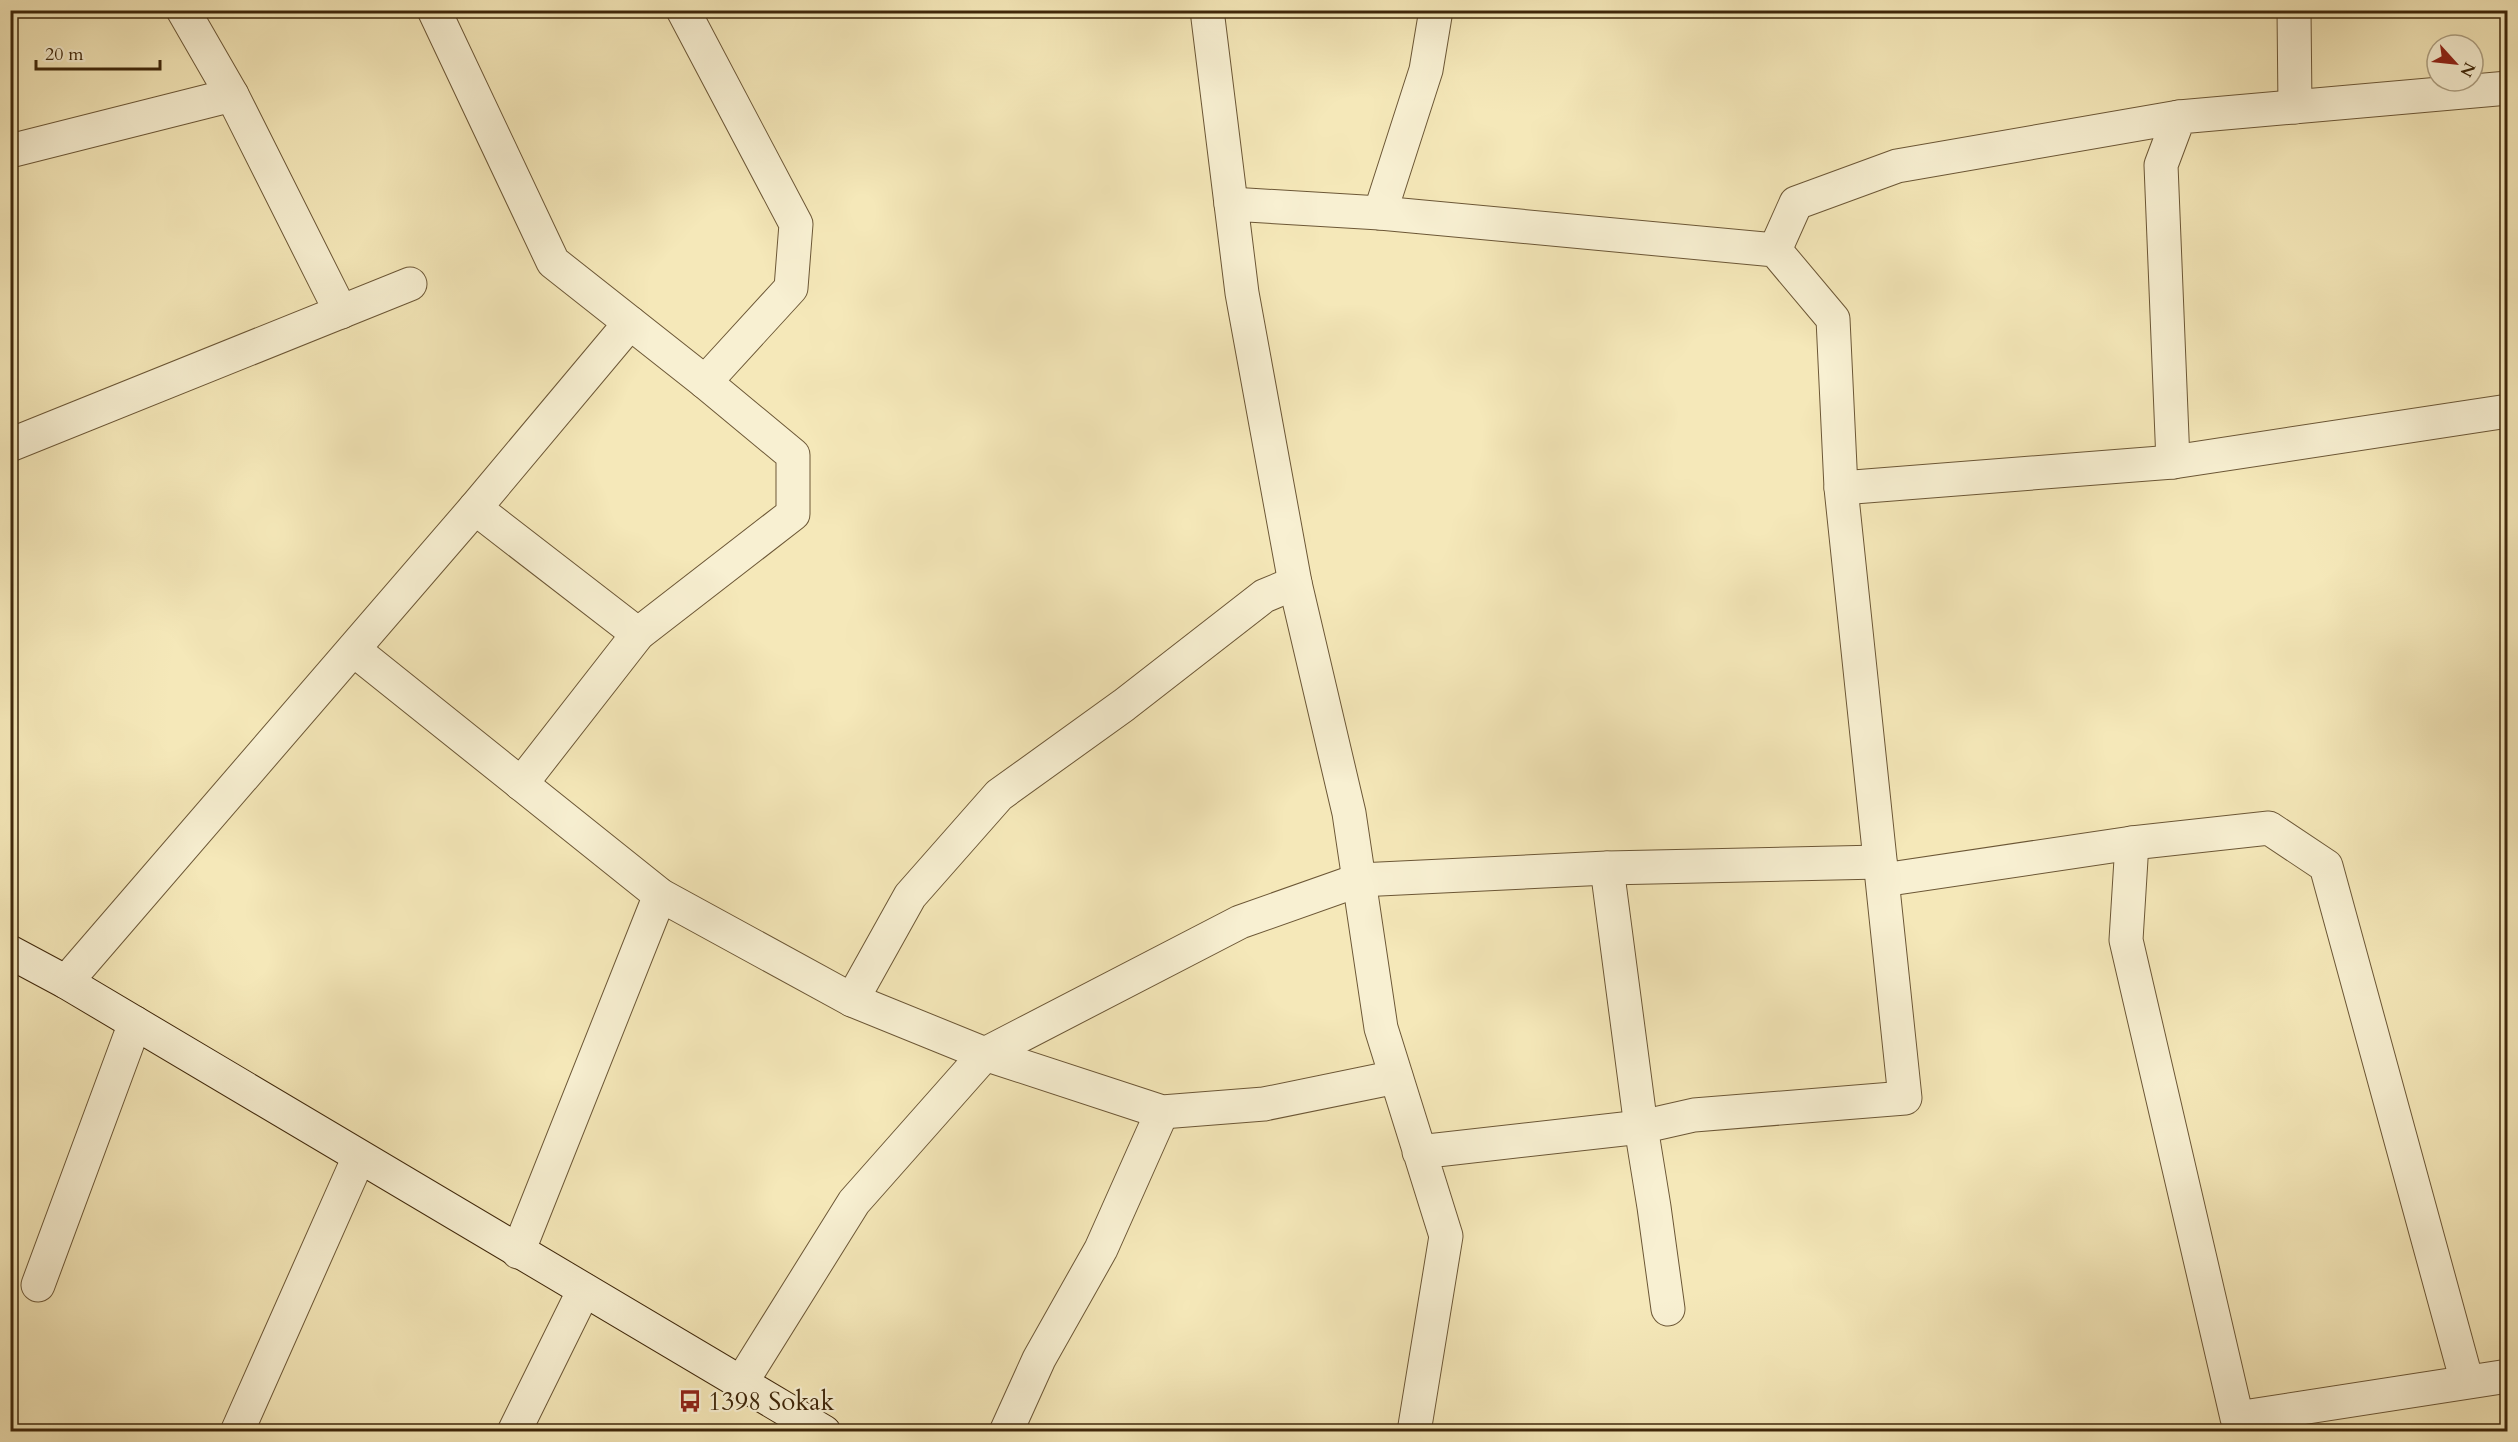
<svg xmlns="http://www.w3.org/2000/svg" width="2518" height="1442" viewBox="0 0 2518 1442" font-family="Cardo,serif">
  <style>
    .lines { fill: none; stroke-linecap: round; stroke-linejoin: round }
    .street-casing { stroke: #6c5736; stroke-width: 35 }
    .secondary-casing { stroke: #3f270a; stroke-width: 35 }
    .street { stroke: #f8f0d2; stroke-width: 33 }
    .secondary { stroke: #f8f0d2; stroke-width: 33 }
    .labels { text-anchor: middle; stroke-width: 4.5; stroke-linejoin: round; paint-order: stroke }
    .poi-label { font-size: 26px; fill: #3f270a; stroke: #f8f0d2; text-anchor: start }
  </style>
  <rect width="100%" height="100%" fill="#f5e8b9"/>
  <filter id="stains"><feTurbulence type="fractalNoise" baseFrequency=".00333" numOctaves="4"/><feColorMatrix values="0 0 0 0 .2 0 0 0 0 .09 0 0 0 0 .02 0 0 0 .5 -.17"/></filter>
  <radialGradient id="worn" r=".72"><stop offset=".6" stop-color="#630" stop-opacity="0"/><stop offset="1" stop-color="#630" stop-opacity=".3"/></radialGradient>
  <g class="lines">
    <g class="street-casing">
      <g id="street">
        <polyline points="183,10 232,95 341,312"/>
        <polyline points="434,10 553,262 705,382 793,455 793,514 638,634 521,784"/>
        <polyline points="683,10 796,224 791,288 705,382"/>
        <polyline points="1207,10 1231,204"/>
        <polyline points="2294,10 2295,107"/>
        <polyline points="10,151 232,95"/>
        <polyline points="1380,213 1426,70 1436,10"/>
        <polyline points="1775,250 1796,203 1897,166 2179,117"/>
        <polyline points="10,445 410,284"/>
        <polyline points="2173,462 2161,165 2179,117 2508,88"/>
        <polyline points="1841,488 2173,462 2508,411"/>
        <polyline points="475,508 630,323"/>
        <polyline points="354,650 660,895 852,1000 985,1054 1162,1112 1264,1104 1396,1077"/>
        <polyline points="1607,868 1641,1127 1654,1207 1668,1309"/>
        <polyline points="1883,880 2132,843"/>
        <polyline points="66,982 475,508 638,634"/>
        <polyline points="852,1000 910,896 999,795 1124,705 1264,596 1295,583"/>
        <polyline points="518,1252 660,895"/>
        <polyline points="38,1285 135,1023"/>
        <polyline points="2467,1382 2326,866 2269,828 2132,843 2126,940 2237,1418 2508,1376"/>
        <polyline points="741,1383 854,1202 985,1054 1240,922 1359,880 1607,868 1880,862"/>
        <polyline points="237,1432 359,1157"/>
        <polyline points="514,1432 584,1290"/>
        <polyline points="1006,1432 1039,1359 1101,1249 1162,1112"/>
        <polyline points="1414,1432 1446,1236 1381,1028 1349,813 1295,583 1242,293 1231,204 1380,213 1775,250 1833,319 1841,488 1905,1098 1694,1115 1641,1127 1419,1152"/>
      </g>
    </g>
    <g class="secondary-casing">
      <polyline id="secondary" points="10,952 66,982 824,1432"/>
    </g>
    <use href="#street" class="street"/>
    <use href="#secondary" class="secondary"/>
  </g>
  <defs>
    <g id="bus-bare" transform="scale(1.8)"><path d="M-5-6H5V4H4V6H2V4H-2V6H-4V4H-5ZM-3.5-4V0h7V-4ZM-3.5 1.2v1.5H-2V1.2ZM2 1.2v1.5H3.5V1.2Z" fill="#8f2418" stroke="#f8f0d2" stroke-width="2.5" paint-order="stroke"/></g>
  </defs>
  <g fill-rule="evenodd">
    <use href="#bus-bare" x="690" y="1401"/>
  </g>
  <g class="labels">
    <g class="poi-label">
      <text x="708" y="1410">1398 Sokak</text>
    </g>
  </g>
  <rect width="2518" height="1442" fill="none" stroke="#f5e8b9" stroke-width="36"/>
  <rect x="12" y="12" width="2494" height="1418" fill="none" stroke="#3f270a" stroke-width="3"/>
  <rect x="18" y="18" width="2482" height="1406" fill="none" stroke="#3f270a" stroke-width="1.5"/>
  <g transform="translate(2455 63) rotate(117)"><circle r="28" fill="#f8f0d2" stroke="#aea082" stroke-width="1.5"/>
  <path d="M0-4.5L10 22L0 15L-10 22Z" fill="#8f2418"/>
  <text y="-9" font-size="16" font-weight="bold" text-anchor="middle" fill="#3f270a">N</text>
  </g>
  <path d="M36 60v9h124v-9" fill="none" stroke="#3f270a" stroke-width="3"/>
  <text x="45" y="60" font-size="18" fill="#3f270a" stroke="#f8f0d2" stroke-width="4.5" paint-order="stroke">20 m</text>
  <rect width="100%" height="100%" filter="url(#stains)"/>
  <rect width="100%" height="100%" fill="url(#worn)"/>
</svg>
